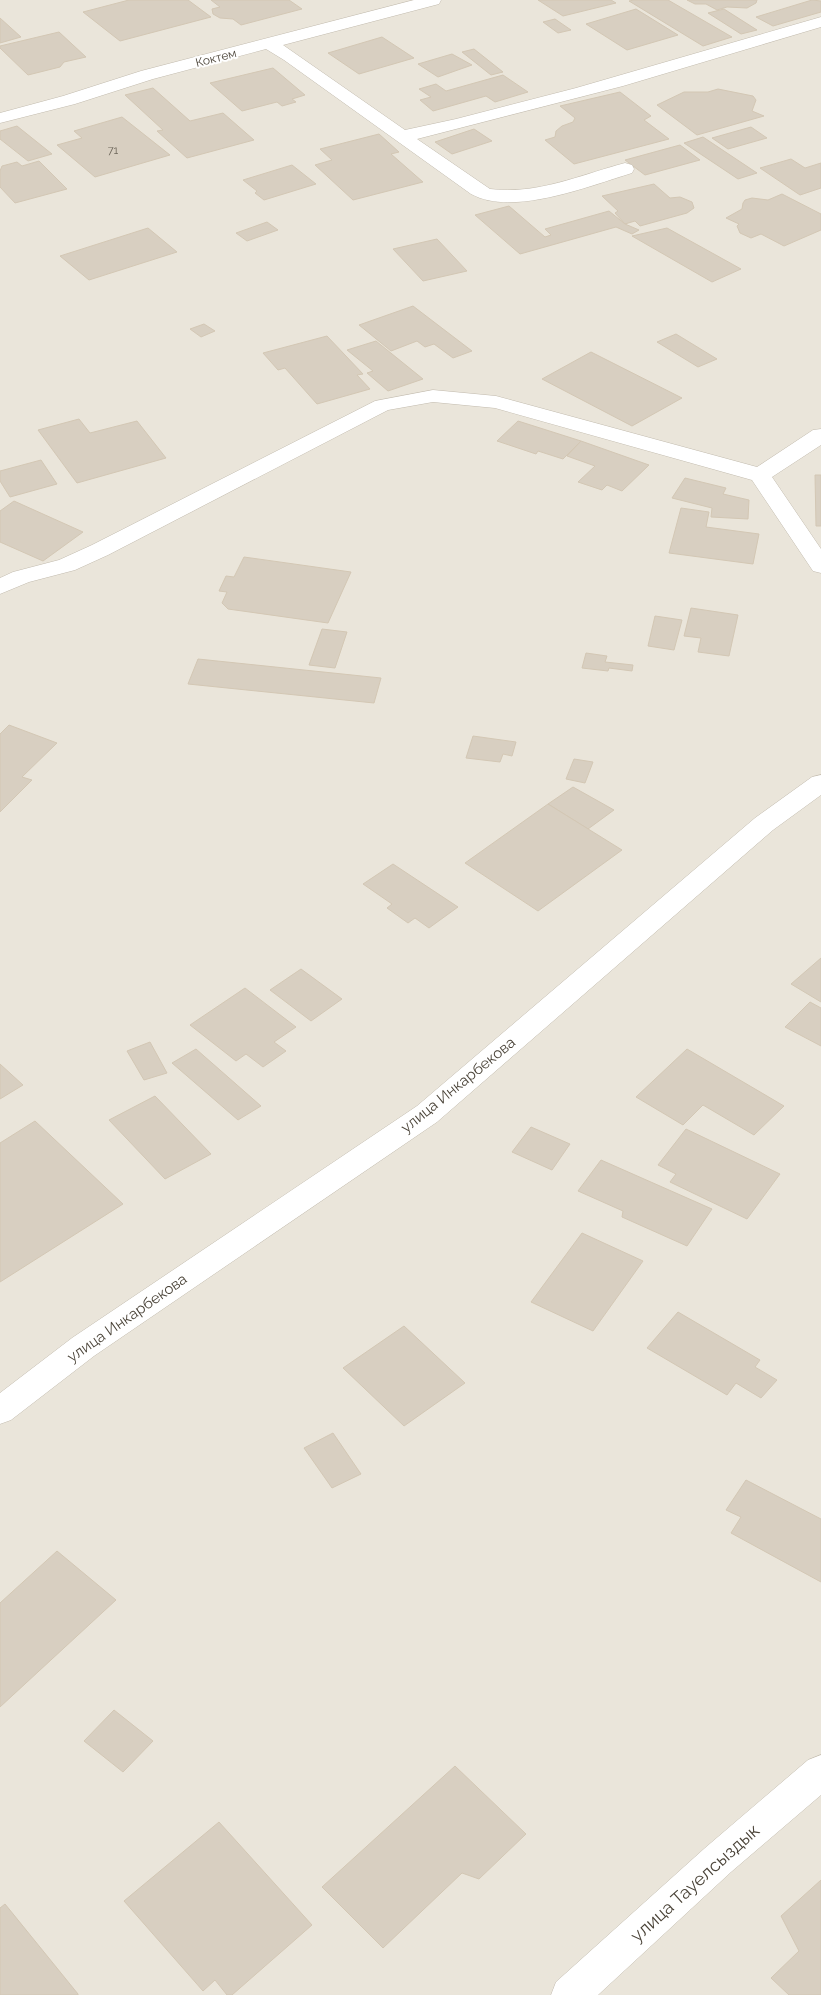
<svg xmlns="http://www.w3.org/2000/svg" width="821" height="1995" viewBox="0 0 821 1995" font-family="Raleway,sans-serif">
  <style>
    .residential { fill: #eae5da }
    .building { fill: #d8cfc1; stroke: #d3c7b4 }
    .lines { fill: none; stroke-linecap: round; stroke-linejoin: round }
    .minor-casing { stroke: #c2bbae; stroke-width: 1 }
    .minor { fill: #fff; fill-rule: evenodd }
    .labels { text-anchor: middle; stroke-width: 4; stroke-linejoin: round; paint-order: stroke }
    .far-number-label { font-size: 11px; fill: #6e675b }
    .far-street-label { font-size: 12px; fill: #4b4439; stroke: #fff }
    .street-label { font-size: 15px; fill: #4b4439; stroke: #fff }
    .near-street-label { font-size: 18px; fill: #4b4439; stroke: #fff }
  </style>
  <rect width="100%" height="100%" fill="#f6f3ec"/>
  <rect class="residential" x="0" y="0" width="821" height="1995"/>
  <g class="building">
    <polygon points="129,0 188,0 211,17 120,41 83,12"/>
    <polygon points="211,0 289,0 302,9 241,25 233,19 220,18 213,14 212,9 220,7"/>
    <polygon points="538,0 611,0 616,3 563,16"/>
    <polygon points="634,0 668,0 732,37 703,46 629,1"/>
    <polygon points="687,0 757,0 756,3 747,8 727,7 717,10 706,4 695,4"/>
    <polygon points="812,0 821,1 821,12 773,26 756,17"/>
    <polygon points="636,9 678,35 627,50 586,24"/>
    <polygon points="724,9 757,30 741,34 708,13"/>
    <polygon points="0,18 21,37 0,43"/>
    <polygon points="555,19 571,30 558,33 543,22"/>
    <polygon points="59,32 86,57 64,62 60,67 28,75 0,48 0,46"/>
    <polygon points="382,37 414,58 359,74 328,53"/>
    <polygon points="474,49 503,72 491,75 462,52"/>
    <polygon points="452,54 472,65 438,77 418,64"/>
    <polygon points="273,68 305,95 292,99 296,102 282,106 277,102 242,111 210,83"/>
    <polygon points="503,75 528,92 495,102 486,96 433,111 420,100 431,97 419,89 436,84 446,91"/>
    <polygon points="153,88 190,121 223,113 254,140 187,158 157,131 163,130 125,95"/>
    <polygon points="718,89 753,96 756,100 752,111 764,116 697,135 657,105 684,92 708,92"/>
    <polygon points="620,92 651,116 644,120 669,139 574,164 545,140 555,137 556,131 562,126 573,122 575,118 560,106"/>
    <polygon points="122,117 170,155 95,177 57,145 82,138 74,131"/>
    <polygon points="17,126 52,154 28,161 0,139 0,131"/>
    <polygon points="751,127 767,138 728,149 712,138"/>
    <polygon points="474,129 492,141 452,154 435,142"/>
    <polygon points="379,134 399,152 391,154 423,182 353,200 315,165 332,160 320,149"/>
    <polygon points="703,137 757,173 738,179 684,143"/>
    <polygon points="680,145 700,160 645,175 625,160"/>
    <polygon points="791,159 805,168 821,163 821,188 800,195 760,168"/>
    <polygon points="39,161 67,189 15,203 0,187 0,171 2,166 17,162 22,166"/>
    <polygon points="292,165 316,184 264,200 255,193 257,191 243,180"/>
    <polygon points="654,184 670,198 680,197 692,202 694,208 687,213 640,226 635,221 625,224 615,213 618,211 602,196"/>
    <polygon points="782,194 821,214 821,230 784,246 761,234 751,238 740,233 737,226 739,224 726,218 742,209 743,203 745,200 752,198 768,200"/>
    <polygon points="509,206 545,237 551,235 545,229 609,211 625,224 639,230 632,234 616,227 520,254 475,215"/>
    <polygon points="267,222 278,230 247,241 236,233"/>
    <polygon points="148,228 177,252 89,280 60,256"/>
    <polygon points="667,228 741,269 712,282 632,236"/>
    <polygon points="437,239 467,271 423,281 393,249"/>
    <polygon points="413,306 472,351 453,358 434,344 425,347 417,341 391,351 359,325"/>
    <polygon points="204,324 215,331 201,337 190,329"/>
    <polygon points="676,334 717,359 698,367 657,342"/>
    <polygon points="327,336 363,374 357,375 370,389 317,404 285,368 278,370 263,353"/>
    <polygon points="376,341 423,379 388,391 367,373 373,371 347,350"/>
    <polygon points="591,352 682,398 632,426 542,379"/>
    <polygon points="79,419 90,433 137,421 166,458 77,483 38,430"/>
    <polygon points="518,421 581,441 563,459 538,451 536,454 497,441"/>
    <polygon points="581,441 649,465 622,491 607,485 602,490 578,482 595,466 567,456"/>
    <polygon points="41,460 57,484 10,497 0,481 0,471"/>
    <polygon points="815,475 821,475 821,526 816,526"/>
    <polygon points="685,478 726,488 723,494 749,500 748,519 711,517 712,508 672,498"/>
    <polygon points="14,501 83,532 43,561 0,542 0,511"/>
    <polygon points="681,508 709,512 706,527 759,534 753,564 669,553"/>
    <polygon points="244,557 351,572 328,623 228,609 222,603 227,592 219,591 226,576 234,577"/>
    <polygon points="691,608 738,615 729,656 698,652 701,638 684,636"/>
    <polygon points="655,616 682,620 674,650 648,646"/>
    <polygon points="322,629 347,632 335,668 309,665"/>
    <polygon points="586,653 607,656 605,662 633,665 632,671 609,668 608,671 582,668"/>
    <polygon points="198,659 381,678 374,703 188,684"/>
    <polygon points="9,725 57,743 22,777 32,780 0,812 0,734"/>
    <polygon points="473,736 516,742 512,756 503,754 500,762 466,758"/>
    <polygon points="574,759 593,762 585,783 566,779"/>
    <polygon points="573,787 614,810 588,829 548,804"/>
    <polygon points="548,804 622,850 538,911 465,863"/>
    <polygon points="393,864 458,907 429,928 415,918 408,923 387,908 392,904 363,884"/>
    <polygon points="821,958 821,1002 791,984"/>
    <polygon points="301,969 342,999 311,1021 270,990"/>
    <polygon points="245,988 296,1027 274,1042 286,1051 263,1067 246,1054 236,1061 190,1025"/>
    <polygon points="810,1002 821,1008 821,1046 785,1027"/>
    <polygon points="150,1042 167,1073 144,1080 127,1051"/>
    <polygon points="196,1049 261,1106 238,1120 172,1063"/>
    <polygon points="687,1049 784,1106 754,1135 703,1105 683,1125 636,1097"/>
    <polygon points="0,1064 23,1085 0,1099"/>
    <polygon points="155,1096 211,1154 165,1179 109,1120"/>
    <polygon points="35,1121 123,1204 0,1282 0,1143"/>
    <polygon points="531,1127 570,1144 552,1170 512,1152"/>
    <polygon points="686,1129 780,1174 747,1219 670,1182 676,1174 658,1165"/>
    <polygon points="601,1160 712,1209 687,1246 622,1217 623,1211 578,1191"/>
    <polygon points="582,1233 643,1261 593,1331 531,1302"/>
    <polygon points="678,1312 760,1360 755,1367 777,1380 761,1398 736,1383 727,1395 647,1348"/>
    <polygon points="404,1326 465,1383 404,1426 343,1368"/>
    <polygon points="333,1433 361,1474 332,1488 304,1448"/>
    <polygon points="746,1480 821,1519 821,1582 731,1533 741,1517 726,1510"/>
    <polygon points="57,1551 116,1600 0,1707 0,1603"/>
    <polygon points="114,1710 153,1741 123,1772 84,1741"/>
    <polygon points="455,1766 526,1834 479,1879 462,1873 383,1948 322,1887"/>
    <polygon points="219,1822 312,1925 232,1995 227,1995 215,1980 203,1991 124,1901"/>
    <polygon points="821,1880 821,1995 789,1995 771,1978 799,1951 781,1916"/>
    <polygon points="5,1904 78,1994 78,1995 0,1995 0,1908"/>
  </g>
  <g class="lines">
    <g class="minor-casing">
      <g id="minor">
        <path d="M414,0H441L439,4L283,45L405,130L456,119L576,88L821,17V27L623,86L417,139L490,189C537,195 580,175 625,163L632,165L634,169L632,173C589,186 512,217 471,194L284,60L266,49L153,79L75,104L0,123V113L63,96L141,71Z"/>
        <polygon points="433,390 496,396 757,467 813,430 821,429 821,445 772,477 821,549 821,573 813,571 752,480 495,408 433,402 388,410 108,555 75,570 29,582 0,594 0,578 13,572 59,560 92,545 375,401"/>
        <polygon points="821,775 821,795 773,830 437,1122 94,1356 11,1420 0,1424 0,1393 72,1338 417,1106 755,818 812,777"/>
        <polygon points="821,1755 821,1795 731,1872 598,1995 551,1995 556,1982 705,1848 808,1760"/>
      </g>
    </g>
    <use href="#minor" class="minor"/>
  </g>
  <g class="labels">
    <g class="far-number-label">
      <text x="113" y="154">71</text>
    </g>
    <g class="far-street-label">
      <text transform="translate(216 58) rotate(-14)" y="4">Коктем</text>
    </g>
    <g class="street-label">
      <text transform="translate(458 1085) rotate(-39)" y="5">улица Инкарбекова</text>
      <text transform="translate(127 1318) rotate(-35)" y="5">улица Инкарбекова</text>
    </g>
    <g class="near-street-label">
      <text transform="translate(695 1883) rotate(-42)" y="6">улица Тауелсыздык</text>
    </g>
  </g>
</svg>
